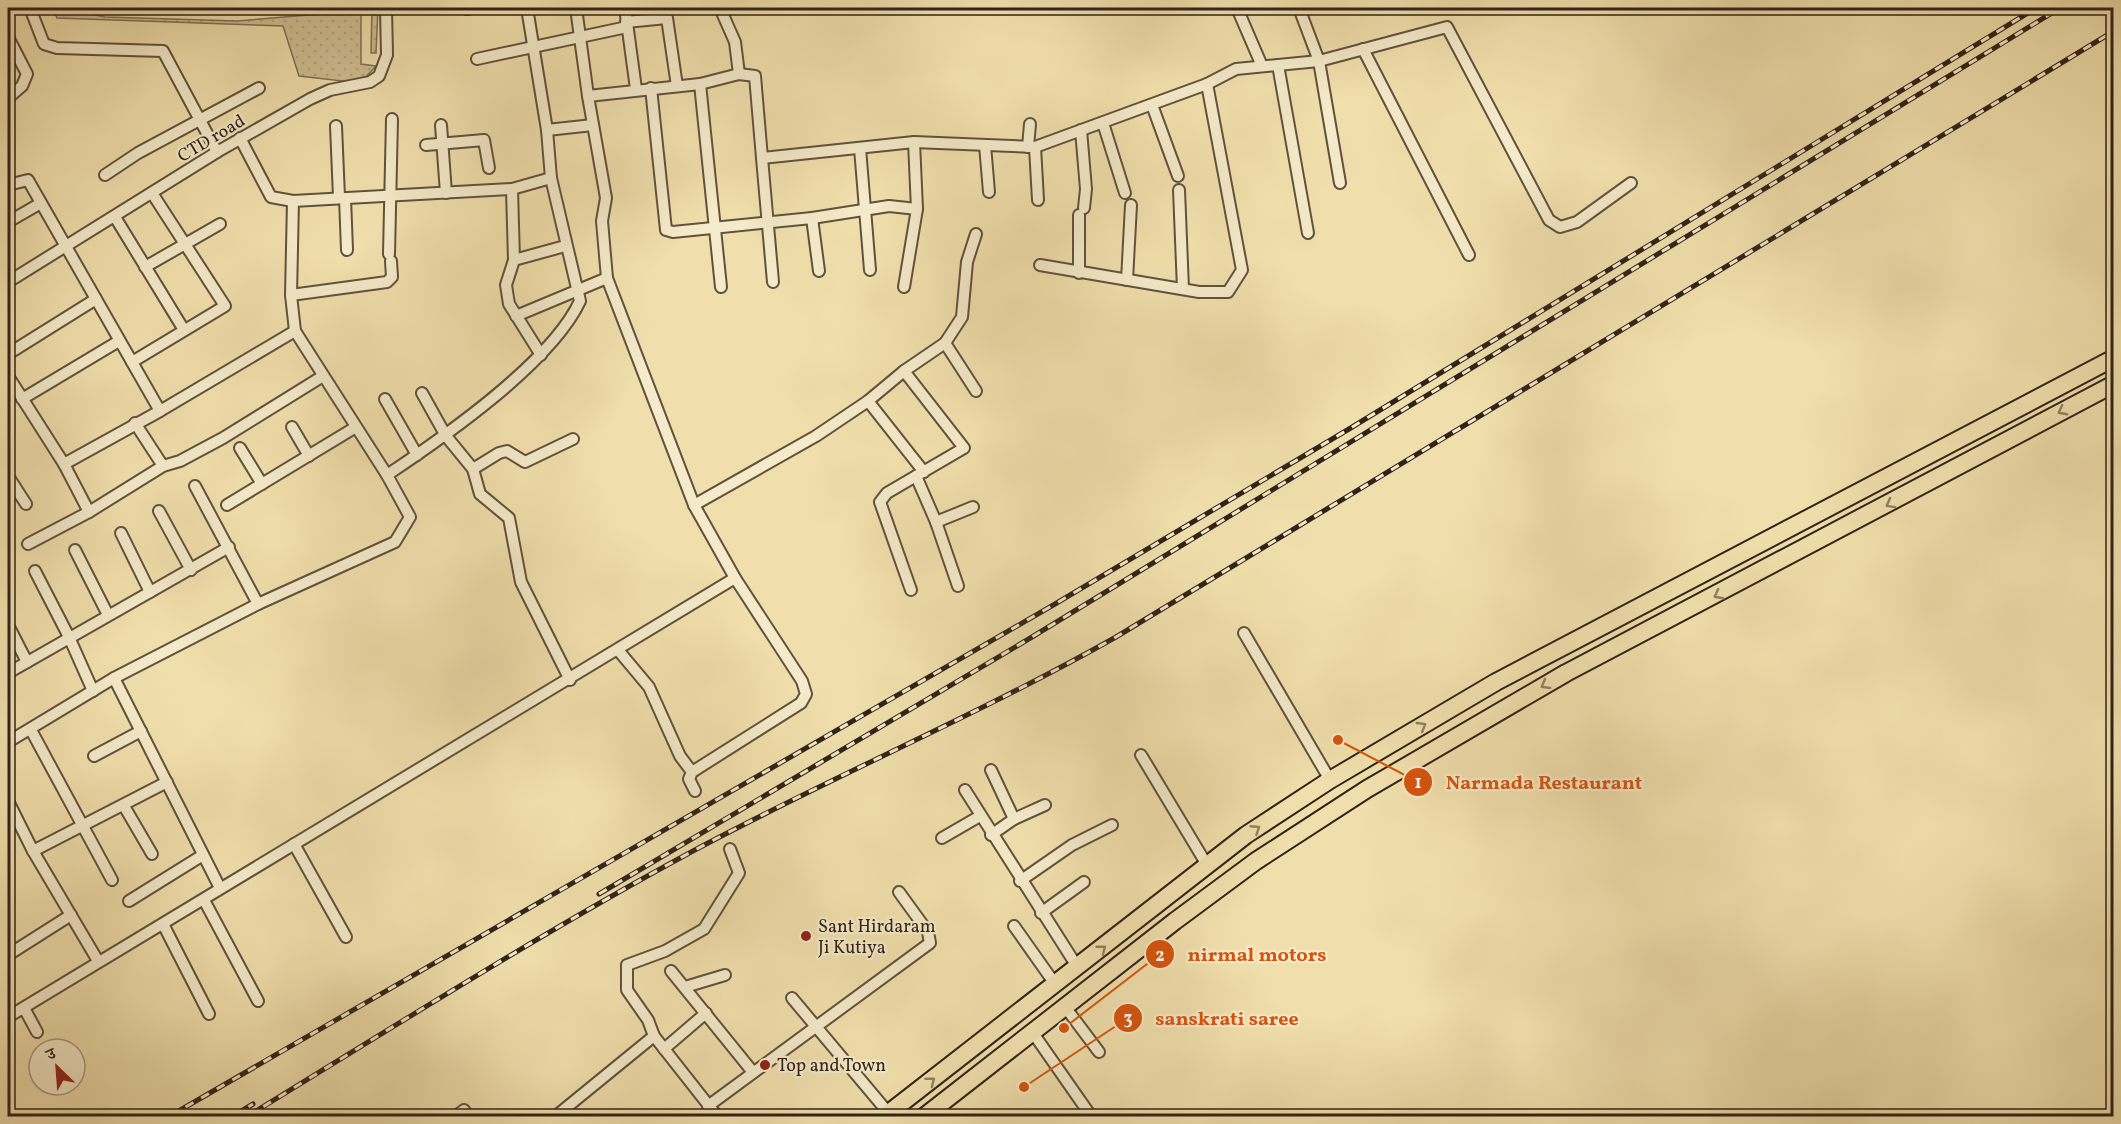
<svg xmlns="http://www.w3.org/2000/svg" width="2121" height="1124" viewBox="0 0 2121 1124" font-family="Vollkorn,'Noto Serif Devanagari',serif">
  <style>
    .grass { fill: url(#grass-dots); stroke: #807156; stroke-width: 1.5 }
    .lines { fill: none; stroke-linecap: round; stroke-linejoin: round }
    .street-casing { stroke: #61523e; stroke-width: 14 }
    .primary-casing { stroke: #31231a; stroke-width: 20 }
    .street { stroke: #f5eac9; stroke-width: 10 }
    .primary { stroke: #f0dfac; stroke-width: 16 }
    .rail-casing { stroke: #31231a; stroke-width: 5 }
    .rail { stroke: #f5eac9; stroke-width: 3; stroke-dasharray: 9; stroke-linecap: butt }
    .oneway { stroke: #908163 }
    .poi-dot { fill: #8f2418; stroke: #f5eac9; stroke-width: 2 }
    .labels { text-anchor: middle; stroke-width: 4.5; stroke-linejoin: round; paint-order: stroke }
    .street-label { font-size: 18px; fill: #31231a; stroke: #f5eac9 }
    .poi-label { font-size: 18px; fill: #31231a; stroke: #f5eac9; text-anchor: start }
    .leader { fill: none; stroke: #d6540d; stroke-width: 2 }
    .callout-dot { fill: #d6540d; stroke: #f5eac9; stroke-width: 2 }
    .mark-label { font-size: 18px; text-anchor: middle; font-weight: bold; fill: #fff }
    .callout-label { font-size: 20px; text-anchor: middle; font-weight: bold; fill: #d6540d; stroke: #f5eac9; stroke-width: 4.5; stroke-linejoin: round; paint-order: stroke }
  </style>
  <defs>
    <pattern id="grass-dots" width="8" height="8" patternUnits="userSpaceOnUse" patternTransform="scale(1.5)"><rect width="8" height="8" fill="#d0bf93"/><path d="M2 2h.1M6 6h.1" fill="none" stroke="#b3a47e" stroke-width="1.8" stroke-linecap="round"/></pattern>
  </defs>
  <rect width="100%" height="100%" fill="#f0dfac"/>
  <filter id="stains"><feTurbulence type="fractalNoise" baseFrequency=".00333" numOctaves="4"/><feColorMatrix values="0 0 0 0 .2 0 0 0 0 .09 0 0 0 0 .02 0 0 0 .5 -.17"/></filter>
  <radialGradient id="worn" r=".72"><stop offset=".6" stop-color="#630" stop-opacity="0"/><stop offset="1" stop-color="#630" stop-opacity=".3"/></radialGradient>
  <g class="grass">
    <polygon points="52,8 77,8 85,13 105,17 237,21 357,11 361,12 361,64 376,66 360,83 299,76 283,26 57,18"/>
    <polygon points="108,8 302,8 239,14"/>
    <polygon points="372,8 378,8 376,53 371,53"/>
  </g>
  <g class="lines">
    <g class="street-casing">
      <g id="street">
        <polyline points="30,8 44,44 57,48 163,51 217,152"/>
        <polyline points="576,8 588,96 606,198 602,221 607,278 694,505 735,578 802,681 806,694 801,703 692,772 689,779 695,791"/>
        <polyline points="625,8 636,89"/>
        <polyline points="720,8 735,42 739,74"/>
        <polyline points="1237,8 1262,66"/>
        <polyline points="1299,8 1319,61 1340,183"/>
        <polyline points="467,9 472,8"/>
        <polyline points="626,22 667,18 677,86"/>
        <polyline points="8,37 27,74 22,86 8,98"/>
        <polyline points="1363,49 1469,255"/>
        <polyline points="477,59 627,27"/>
        <polyline points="1278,65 1308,233"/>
        <polyline points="700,84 721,287"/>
        <polyline points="651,88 666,230 673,232 812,218 889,206 917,209"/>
        <polyline points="588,96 700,84 739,74 755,76 762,158 914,142 1035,147 1207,84 1236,69 1319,61 1447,27 1549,220 1560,227 1577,222 1631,183"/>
        <polyline points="1152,105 1178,176"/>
        <polyline points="1103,123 1125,193"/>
        <polyline points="441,125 446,193"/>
        <polyline points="336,126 339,197"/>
        <polyline points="547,130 593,125"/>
        <polyline points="1081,130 1086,189 1084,208"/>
        <polyline points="240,138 271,197 293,201 512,189 551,178"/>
        <polyline points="426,145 484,140 489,168"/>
        <polyline points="985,145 989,192"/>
        <polyline points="1028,147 1030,124"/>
        <polyline points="1035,147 1038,200"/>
        <polyline points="860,148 870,270"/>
        <polyline points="762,158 773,282"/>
        <polyline points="105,175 138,153 259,88"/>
        <polyline points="8,185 28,180 160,411"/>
        <polyline points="512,189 514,260 506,285 509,304 541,355"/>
        <polyline points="1179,190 1183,289"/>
        <polyline points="345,198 347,250"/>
        <polyline points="1079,215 1079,273"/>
        <polyline points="115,217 184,330"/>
        <polyline points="812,218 819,271"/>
        <polyline points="8,222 41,203"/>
        <polyline points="389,254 392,119"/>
        <polyline points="514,260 565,246"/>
        <polyline points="1040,265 1199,292 1228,292 1242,270 1207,84"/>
        <polyline points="145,267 220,224"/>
        <polyline points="1127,280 1131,205"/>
        <polyline points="8,282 217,152 310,99 330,90 370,82 379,76 387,55 386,8"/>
        <polyline points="904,287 917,209 914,142"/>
        <polyline points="291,295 387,282 392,277 391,261"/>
        <polyline points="516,316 607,278"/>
        <polyline points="945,343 976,391"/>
        <polyline points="8,354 96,299"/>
        <polyline points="132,362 225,306 152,193"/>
        <polyline points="904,371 964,448 916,476 936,522 958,586"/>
        <polyline points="8,376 64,464 89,512"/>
        <polyline points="422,393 446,436 473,469 480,494 509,518 521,582 570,680"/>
        <polyline points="22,399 119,341"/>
        <polyline points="385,399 417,455"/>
        <polyline points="868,401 924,472"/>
        <polyline points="135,423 163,466"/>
        <polyline points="292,427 309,456"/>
        <polyline points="240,448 262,484"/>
        <polyline points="64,464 160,411 295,331"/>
        <polyline points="473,469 499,453 507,451 525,462 573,439"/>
        <path d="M387,475C444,437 551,363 580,301L551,178L547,130L527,8"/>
        <polyline points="8,476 26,504"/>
        <polyline points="195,486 258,604"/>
        <polyline points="227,505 356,427"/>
        <polyline points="694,505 816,436 868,401 904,371 945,343 962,317 967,262 976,234"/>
        <polyline points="159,511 191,570"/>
        <polyline points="936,522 973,507"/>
        <polyline points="121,533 150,592"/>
        <polyline points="28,544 89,512 163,466 180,461 223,438 323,376"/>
        <polyline points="75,550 108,615"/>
        <polyline points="35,571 69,637 93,691"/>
        <polyline points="911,590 880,502 887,493 916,476"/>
        <polyline points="8,625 27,662"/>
        <polyline points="1244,633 1330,780"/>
        <polyline points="618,650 649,687 680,756 692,772"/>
        <polyline points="8,673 229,547"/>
        <polyline points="114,678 220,888"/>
        <polyline points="31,730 112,880"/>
        <polyline points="8,742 114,678 258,604 395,542 410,517 387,475 295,331 291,295 293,201"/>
        <polyline points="1141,755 1207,865"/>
        <polyline points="94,756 141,731"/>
        <polyline points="991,770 1014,819"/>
        <polyline points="965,790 1078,968"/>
        <polyline points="8,801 33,851 98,961"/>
        <polyline points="124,806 152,854"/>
        <polyline points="991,835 1014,819 1045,805"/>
        <polyline points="942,838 980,816"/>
        <polyline points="294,844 346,937"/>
        <polyline points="33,851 167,782"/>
        <polyline points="1020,881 1072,845 1112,825"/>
        <polyline points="204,900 258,1001"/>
        <polyline points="129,901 203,855"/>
        <polyline points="1041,913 1084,882"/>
        <polyline points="163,924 209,1014"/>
        <polyline points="1014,926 1055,984"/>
        <polyline points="8,955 71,915"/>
        <polyline points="671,971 752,1071"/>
        <polyline points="685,987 725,975"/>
        <polyline points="792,998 891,1116"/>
        <polyline points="24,1008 37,1032"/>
        <polyline points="1066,1008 1099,1052"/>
        <polyline points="8,1017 735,578"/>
        <polyline points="1033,1033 1091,1116"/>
        <polyline points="664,1049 706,1013"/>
        <polyline points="708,1106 930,943 928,932 899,892"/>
        <polyline points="456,1116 464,1110 468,1116"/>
        <polyline points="556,1116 654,1036"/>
        <polyline points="717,1116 654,1036 648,1020 627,990 627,965 665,951 704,929 739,873 730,849"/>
      </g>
    </g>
    <g class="primary-casing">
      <g id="primary">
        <polyline points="885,1116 1246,835 1330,780 1496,682 2114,358"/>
        <polyline points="925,1116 1175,921 1256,861 1367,789 1566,673 2114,384"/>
      </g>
    </g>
    <use href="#street" class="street"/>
    <use href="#primary" class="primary"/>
    <g class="rail-casing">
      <g id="rail">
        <polyline points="599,894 1032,637 2060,8"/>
        <polyline points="170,1116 1055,604 1349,429 2036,8"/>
        <polyline points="233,1116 253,1104"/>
        <path d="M248,1116C395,1026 541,933 693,851C833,776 978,715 1116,637L2114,31"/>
      </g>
    </g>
    <use href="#rail" class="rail"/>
  </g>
  <defs><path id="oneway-chevron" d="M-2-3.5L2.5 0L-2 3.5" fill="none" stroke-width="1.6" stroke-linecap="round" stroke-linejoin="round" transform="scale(1.5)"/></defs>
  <g class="oneway">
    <use href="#oneway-chevron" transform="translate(2062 411) rotate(152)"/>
    <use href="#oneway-chevron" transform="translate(1890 504) rotate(151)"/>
    <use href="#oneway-chevron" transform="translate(1718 595) rotate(152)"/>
    <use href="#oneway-chevron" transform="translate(1545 685) rotate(150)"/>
    <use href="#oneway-chevron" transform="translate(1422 726) rotate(-31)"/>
    <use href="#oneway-chevron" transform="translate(1256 829) rotate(-33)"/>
    <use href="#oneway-chevron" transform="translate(1102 949) rotate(-38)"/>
    <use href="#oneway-chevron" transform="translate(931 1081) rotate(-38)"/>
  </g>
  <g class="poi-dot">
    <circle cx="806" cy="936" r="6"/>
    <circle cx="765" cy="1065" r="6"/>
  </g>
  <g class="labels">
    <g class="street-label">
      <text transform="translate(211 138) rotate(-31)" y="6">CTD road</text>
    </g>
    <g class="poi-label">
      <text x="818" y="932">Sant Hirdaram<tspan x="818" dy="21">Ji Kutiya</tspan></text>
      <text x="777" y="1071">Top and Town</text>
    </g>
  </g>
  <path class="leader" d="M1338 740L1418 782M1064 1028L1160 954M1024 1087L1128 1018"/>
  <g class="callout-dot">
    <circle cx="1338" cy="740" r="6"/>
    <circle cx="1064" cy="1028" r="6"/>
    <circle cx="1024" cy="1087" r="6"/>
    <circle cx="1418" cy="782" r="15"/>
    <circle cx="1160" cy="954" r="15"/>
    <circle cx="1128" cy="1018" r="15"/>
  </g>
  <g class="mark-label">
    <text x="1418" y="788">1</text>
    <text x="1160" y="961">2</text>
    <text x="1128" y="1024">3</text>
  </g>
  <g class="callout-label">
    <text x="1544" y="789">Narmada Restaurant</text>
    <text x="1257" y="961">nirmal motors</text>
    <text x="1227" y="1025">sanskrati saree</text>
  </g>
  <rect width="2121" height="1124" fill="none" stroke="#f0dfac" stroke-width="30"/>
  <rect x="9" y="9" width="2103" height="1106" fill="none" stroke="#31231a" stroke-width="3"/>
  <rect x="15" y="15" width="2091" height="1094" fill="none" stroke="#31231a" stroke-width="1.5"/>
  <g transform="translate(57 1067) rotate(335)"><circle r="28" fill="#f5eac9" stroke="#a79a83" stroke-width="1.5"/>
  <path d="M0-4.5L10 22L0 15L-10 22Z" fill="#8f2418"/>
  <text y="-9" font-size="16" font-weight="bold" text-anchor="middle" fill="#31231a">उ</text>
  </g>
  <rect width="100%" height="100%" filter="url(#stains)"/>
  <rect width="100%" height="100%" fill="url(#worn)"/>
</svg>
